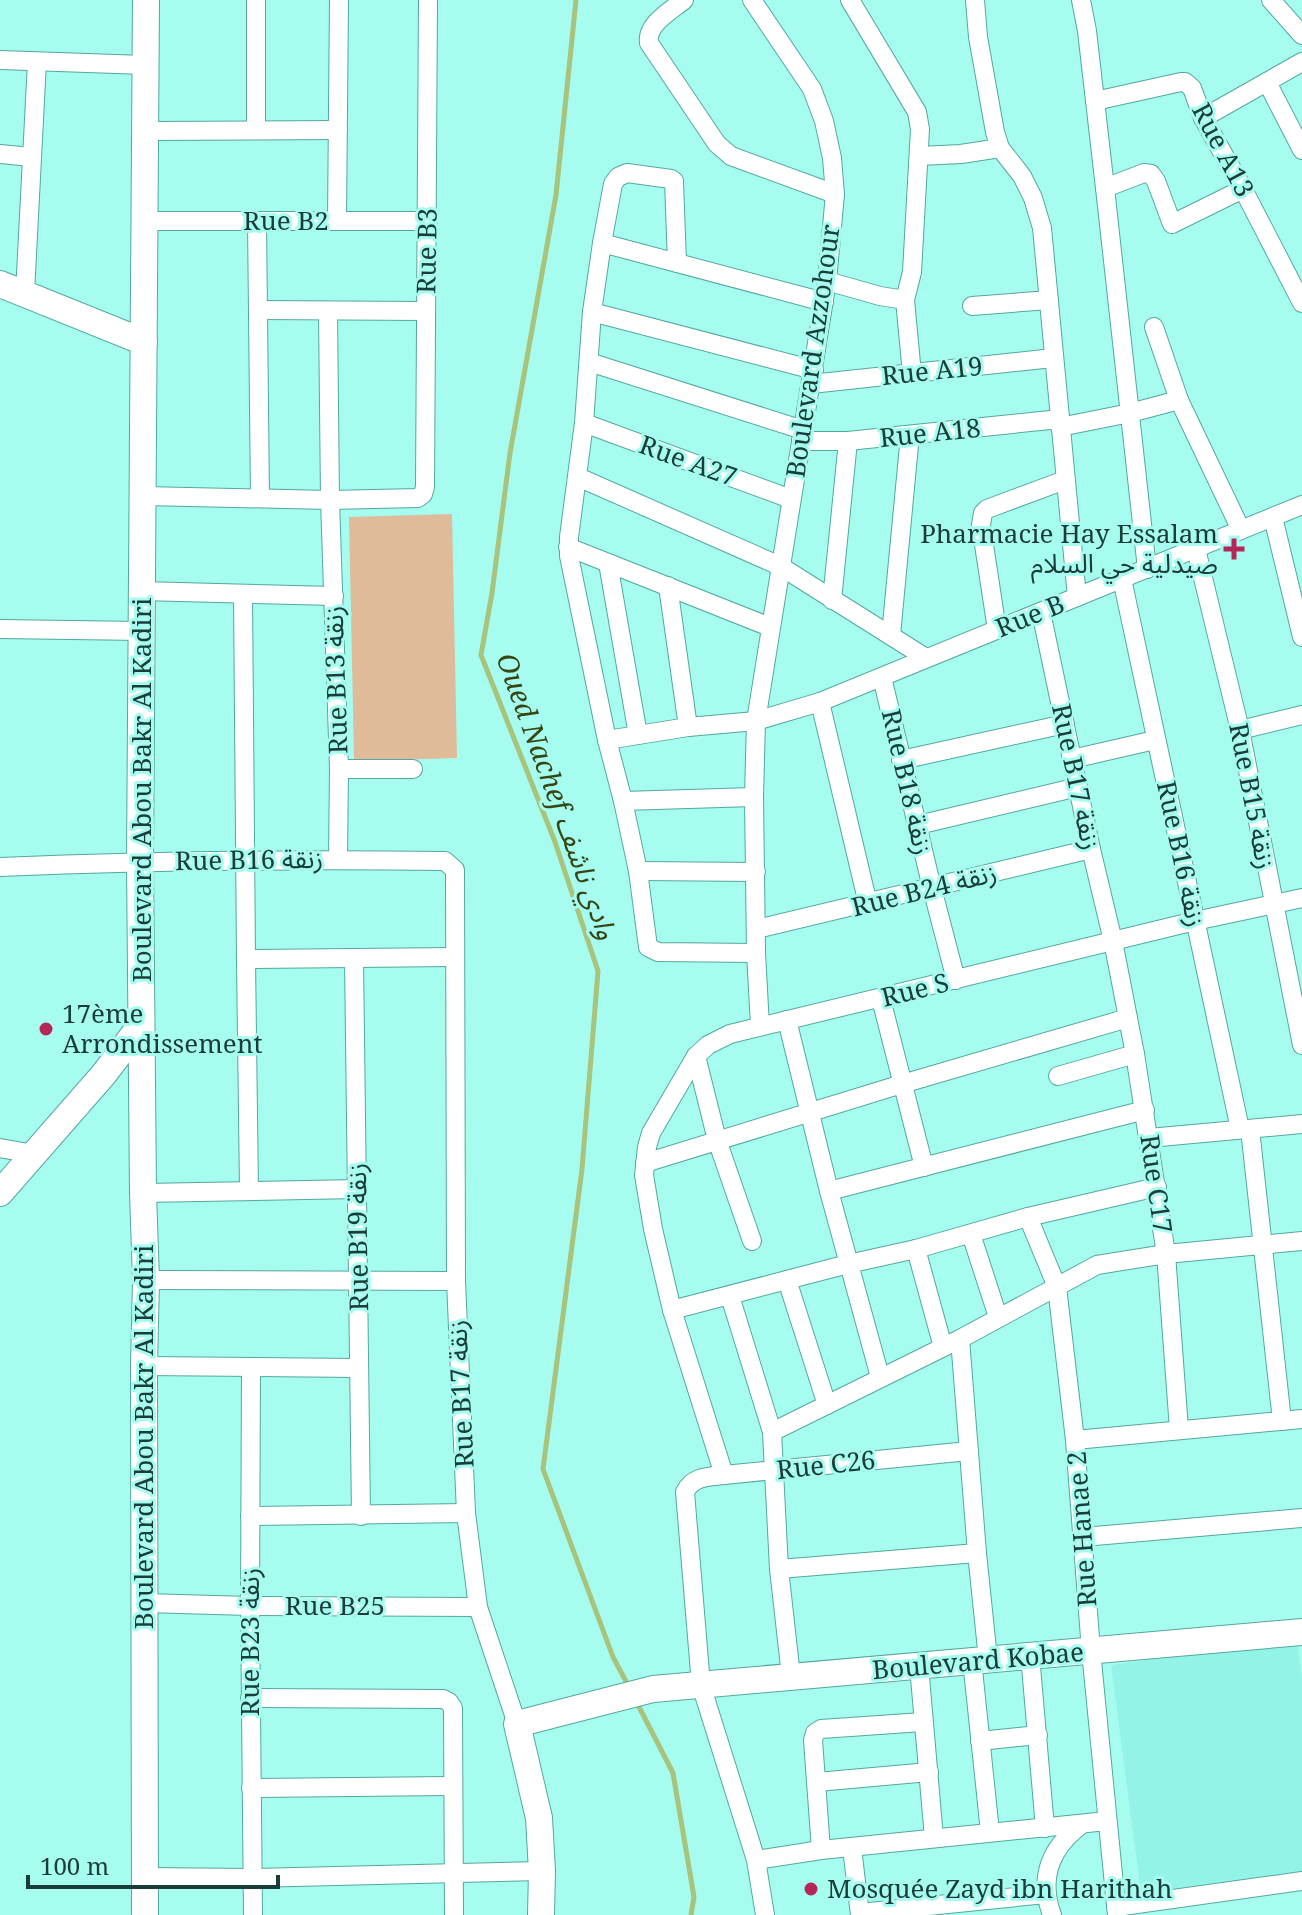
<svg xmlns="http://www.w3.org/2000/svg" width="1302" height="1915" viewBox="0 0 1302 1915" font-family="'Noto Serif','Noto Sans Arabic',serif">
  <style>
    .built { fill: #92f3e6 }
    .green { fill: #dfbb99 }
    .lines { fill: none; stroke-linecap: round; stroke-linejoin: round }
    .stream { stroke: #a8c37b; stroke-width: 5 }
    .street-casing { stroke: #53a89d; stroke-width: 20 }
    .secondary-casing { stroke: #53a89d; stroke-width: 28 }
    .street { stroke: #fff; stroke-width: 18 }
    .secondary { stroke: #fff; stroke-width: 26 }
    .poi-dot { fill: #b42558; stroke: #a7fcf0; stroke-width: 3 }
    .labels { text-anchor: middle; stroke-width: 6; stroke-linejoin: round; paint-order: stroke }
    .street-label { font-size: 26px; fill: #1a3d39; stroke: #a7fcf0 }
    .poi-label { font-size: 26px; fill: #1a3d39; stroke: #a7fcf0; text-anchor: start }
    .water-label { font-size: 28px; font-style: italic; fill: #374713; stroke: #a7fcf0 }
  </style>
  <rect width="100%" height="100%" fill="#a7fcf0"/>
  <polygon class="built" points="1297,1640 1302,1678 1302,1871 1141,1893 1111,1665"/>
  <polygon class="green" points="452,514 457,758 354,761 349,517"/>
  <g class="lines">
    <g class="stream">
      <polyline points="576,0 556,195 510,453 492,593 481,655 555,842 598,971 582,1169 543,1469 613,1657 629,1687"/>
      <polyline points="637,1703 673,1773 694,1897 691,1915"/>
    </g>
    <g class="street-casing">
      <g id="street">
        <path d="M684,0C671,11 646,24 649,43L717,144L731,156L835,194"/>
        <polyline points="752,0 812,89 824,121 832,158 835,194 827,281 756,721 754,797 756,953 760,1026"/>
        <polyline points="850,0 917,112 920,129 912,272 905,300 912,374"/>
        <polyline points="975,0 978,37 995,132 1000,148 1022,176 1033,198 1042,228 1077,597"/>
        <polyline points="1081,0 1087,31 1105,188 1147,569"/>
        <polyline points="1271,0 1302,35"/>
        <polyline points="0,60 145,65"/>
        <polyline points="1267,82 1302,150"/>
        <polyline points="1095,101 1181,82 1185,82 1192,88 1203,118 1243,189 1302,303"/>
        <polyline points="1203,118 1302,62"/>
        <polyline points="256,130 256,0"/>
        <polyline points="145,131 338,130"/>
        <polyline points="0,154 31,157"/>
        <polyline points="919,156 961,154 1000,148"/>
        <polyline points="1105,188 1144,173 1151,174 1156,181 1172,224 1243,189"/>
        <polyline points="144,221 428,221"/>
        <polyline points="257,221 260,498"/>
        <polyline points="337,221 339,0"/>
        <polyline points="602,243 824,302"/>
        <polyline points="677,263 674,181 671,179 627,173 618,177 613,184 602,243 592,312 584,423 569,537 569,556 607,740 623,801 638,871 648,947 658,952 756,953"/>
        <polyline points="827,281 880,296 905,300"/>
        <polyline points="25,293 37,62"/>
        <polyline points="972,306 1049,300"/>
        <polyline points="258,310 426,311"/>
        <polyline points="328,311 330,500 339,769 338,859"/>
        <polyline points="592,312 814,370"/>
        <polyline points="1154,327 1179,400 1241,530"/>
        <polyline points="589,362 803,430"/>
        <polyline points="811,384 1053,358"/>
        <polyline points="584,423 791,499"/>
        <polyline points="1060,427 1130,413 1179,400"/>
        <polyline points="801,441 848,441 1060,419"/>
        <polyline points="578,477 780,566 926,658"/>
        <polyline points="144,496 330,500 418,498 423,494 425,487 428,0"/>
        <polyline points="1273,517 1302,637"/>
        <polyline points="568,547 770,627"/>
        <polyline points="1196,549 1240,730 1302,1045"/>
        <polyline points="608,563 638,735"/>
        <polyline points="1122,579 1240,1129"/>
        <polyline points="668,586 688,727"/>
        <polyline points="141,591 334,596"/>
        <polyline points="243,594 246,959 249,1191"/>
        <polyline points="832,600 848,441"/>
        <polyline points="1041,612 1091,849 1113,941 1135,1054 1166,1254 1179,1429"/>
        <polyline points="0,629 142,631"/>
        <polyline points="997,630 981,525 983,513 987,509 1065,480"/>
        <polyline points="891,635 910,435"/>
        <polyline points="882,677 932,888 956,980"/>
        <polyline points="820,702 868,904"/>
        <polyline points="1240,730 1302,715"/>
        <polyline points="607,740 688,727 756,721 820,702 1302,505"/>
        <polyline points="1072,759 1155,740"/>
        <polyline points="901,760 1065,724"/>
        <polyline points="339,769 413,769"/>
        <polyline points="623,801 754,797"/>
        <polyline points="918,825 1078,787"/>
        <path d="M0,867C148,861 296,859 445,861L455,870L456,1281L466,1513L478,1607L517,1724"/>
        <polyline points="638,871 756,872"/>
        <polyline points="757,929 1091,849"/>
        <polyline points="354,958 361,1516"/>
        <polyline points="246,959 454,957"/>
        <polyline points="881,999 924,1167"/>
        <polyline points="787,1020 829,1191 880,1377"/>
        <polyline points="696,1056 717,1140 752,1241"/>
        <polyline points="1058,1076 1135,1054"/>
        <polyline points="1250,1129 1282,1421"/>
        <polyline points="1149,1138 1302,1124"/>
        <polyline points="0,1148 34,1154"/>
        <polyline points="645,1163 902,1084 1128,1018"/>
        <polyline points="829,1191 1145,1110"/>
        <polyline points="143,1193 358,1189"/>
        <polyline points="1028,1217 1057,1287 1075,1440 1091,1651 1117,1915"/>
        <polyline points="971,1234 998,1317"/>
        <polyline points="916,1249 943,1347"/>
        <polyline points="146,1280 456,1281"/>
        <polyline points="787,1280 827,1405"/>
        <polyline points="730,1296 772,1432 779,1569 791,1676"/>
        <polyline points="672,1310 848,1264 916,1249 1028,1217 1157,1187"/>
        <polyline points="960,1339 977,1553 988,1659"/>
        <polyline points="144,1366 359,1368"/>
        <polyline points="251,1368 250,1606 253,1915"/>
        <polyline points="772,1432 960,1339 1097,1265 1166,1254 1302,1241"/>
        <polyline points="1075,1440 1302,1419"/>
        <polyline points="724,1475 672,1310 653,1229 644,1175 647,1147 651,1133 696,1056 708,1045 730,1034 1195,921 1302,898"/>
        <polyline points="250,1516 466,1513"/>
        <polyline points="1083,1537 1302,1518"/>
        <polyline points="779,1569 977,1553"/>
        <polyline points="144,1603 250,1606 478,1607"/>
        <polyline points="1030,1655 1045,1828"/>
        <polyline points="972,1660 990,1832"/>
        <polyline points="919,1666 934,1838"/>
        <polyline points="250,1698 443,1699 449,1702 453,1708 454,1915"/>
        <polyline points="980,1741 1038,1735"/>
        <polyline points="817,1782 929,1772"/>
        <polyline points="251,1788 452,1786"/>
        <polyline points="852,1848 860,1915"/>
        <polyline points="821,1850 813,1740 815,1733 821,1729 923,1722"/>
        <polyline points="756,1860 821,1850 1107,1821"/>
        <polyline points="144,1877 253,1878 542,1871"/>
        <polyline points="1116,1907 1302,1881"/>
        <polyline points="860,1913 1046,1894"/>
        <path d="M765,1915L756,1860L701,1685L685,1492C693,1476 708,1477 724,1475L969,1451"/>
        <path d="M1052,1915C1038,1877 1051,1847 1082,1824"/>
      </g>
    </g>
    <g class="secondary-casing">
      <g id="secondary">
        <polyline points="0,284 144,342"/>
        <polyline points="0,1193 104,1074 141,1025"/>
        <polyline points="145,1915 144,1366 146,1280 143,1193 140,862 146,0"/>
        <polyline points="541,1915 542,1871 539,1818 517,1724 653,1689 1302,1632"/>
      </g>
    </g>
    <use href="#street" class="street"/>
    <use href="#secondary" class="secondary"/>
  </g>
  <g class="poi-dot">
    <path d="M1230 537h8v8h8v8h-8v8h-8v-8h-8v-8h8z"/>
    <circle cx="46" cy="1029" r="8"/>
    <circle cx="811" cy="1889" r="8"/>
  </g>
  <g class="labels">
    <g class="street-label">
      <text transform="translate(1223 150) rotate(62)" y="9">Rue A13</text>
      <text x="286" y="230">Rue B2</text>
      <text transform="translate(427 251) rotate(-89)" y="9">Rue B3</text>
      <text transform="translate(813 351) rotate(-82)" y="9">Boulevard Azzohour</text>
      <text transform="translate(932 371) rotate(-6)" y="9">Rue A19</text>
      <text transform="translate(930 433) rotate(-6)" y="9">Rue A18</text>
      <text transform="translate(688 461) rotate(20)" y="9">Rue A27</text>
      <text transform="translate(1030 616) rotate(-22)" y="9">Rue B</text>
      <text transform="translate(336 680) rotate(-92)" y="9">Rue B13 زنقة</text>
      <text transform="translate(1076 777) rotate(78)" y="9">Rue B17 زنقة</text>
      <text transform="translate(907 782) rotate(77)" y="9">Rue B18 زنقة</text>
      <text transform="translate(142 790) rotate(-90)" y="9">Boulevard Abou Bakr Al Kadiri</text>
      <text transform="translate(1252 796) rotate(79)" y="9">Rue B15 زنقة</text>
      <text transform="translate(1181 854) rotate(78)" y="9">Rue B16 زنقة</text>
      <text transform="translate(249 860) rotate(-1)" y="9">Rue B16 زنقة</text>
      <text transform="translate(924 890) rotate(-14)" y="9">Rue B24 زنقة</text>
      <text transform="translate(915 990) rotate(-14)" y="9">Rue S</text>
      <text transform="translate(1156 1184) rotate(82)" y="9">Rue C17</text>
      <text transform="translate(358 1237) rotate(-91)" y="9">Rue B19 زنقة</text>
      <text transform="translate(461 1394) rotate(-93)" y="9">Rue B17 زنقة</text>
      <text transform="translate(144 1437) rotate(-90)" y="9">Boulevard Abou Bakr Al Kadiri</text>
      <text transform="translate(826 1465) rotate(-6)" y="9">Rue C26</text>
      <text transform="translate(1082 1529) rotate(-94)" y="9">Rue Hanae 2</text>
      <text x="335" y="1615">Rue B25</text>
      <text transform="translate(250 1642) rotate(-90)" y="9">Rue B23 زنقة</text>
      <text transform="translate(978 1661) rotate(-5)" y="9">Boulevard Kobae</text>
    </g>
    <g class="poi-label">
      <text x="1218" y="543" text-anchor="end">Pharmacie Hay Essalam<tspan x="1218" dy="30">صيدلية حي السلام</tspan></text>
      <text x="62" y="1023">17ème<tspan x="62" dy="30">Arrondissement</tspan></text>
      <text x="827" y="1898">Mosquée Zayd ibn Harithah</text>
    </g>
    <g class="water-label">
      <text transform="translate(557 796) rotate(70)" y="10">Oued Nachef وادي ناشف</text>
    </g>
  </g>
  <path d="M28 1875v12h250v-12" fill="none" stroke="#1a3d39" stroke-width="4"/>
  <text x="40" y="1875" font-size="24" fill="#1a3d39" stroke="#a7fcf0" stroke-width="6" paint-order="stroke">100 m</text>
</svg>
